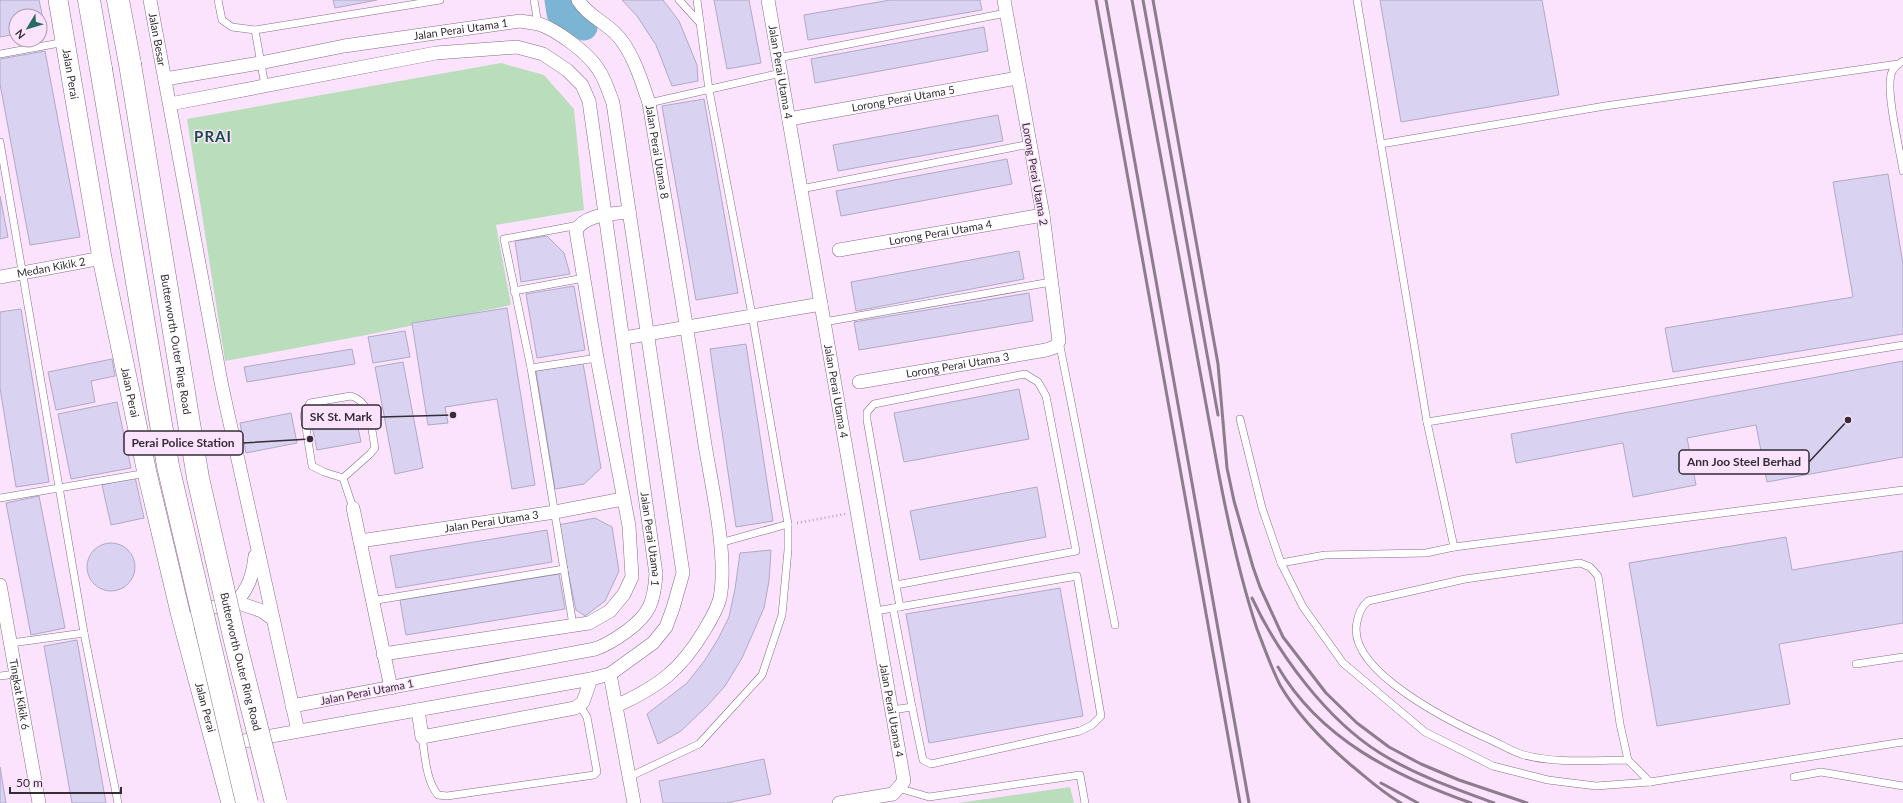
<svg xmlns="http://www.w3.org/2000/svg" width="1903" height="803" viewBox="0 0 1903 803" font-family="Lato,sans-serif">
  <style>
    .green { fill: #badebb }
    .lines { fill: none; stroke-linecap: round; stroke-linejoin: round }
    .river { stroke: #7cb4d4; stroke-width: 27 }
    .building { fill: #d9d2f1; stroke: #afa9c7 }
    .lane-casing { stroke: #846e85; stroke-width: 8 }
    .street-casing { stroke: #846e85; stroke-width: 14 }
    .secondary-casing { stroke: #846e85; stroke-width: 20 }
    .highway-casing { stroke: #846e85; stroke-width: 23 }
    .path { stroke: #b3a0b4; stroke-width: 2.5; stroke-dasharray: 1 3; stroke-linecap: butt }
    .lane { stroke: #fff; stroke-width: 7 }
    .street { stroke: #fff; stroke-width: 13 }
    .secondary { stroke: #fff; stroke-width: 19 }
    .highway { stroke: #fff; stroke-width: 22 }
    .rail { stroke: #8c7c8d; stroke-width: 3 }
    .highway-bridge-casing { stroke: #846e85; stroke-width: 23; stroke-linecap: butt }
    .highway-bridge { stroke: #fff; stroke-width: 22 }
    .labels { text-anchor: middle; stroke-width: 3; stroke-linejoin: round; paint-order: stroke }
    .street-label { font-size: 11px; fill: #352c36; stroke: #fce3fd }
    .district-label { font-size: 15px; font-weight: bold; letter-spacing: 1px; fill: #124c43; stroke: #fce3fd }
    .leader { fill: none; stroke: #352c36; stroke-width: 1.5 }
    .callout-dot { fill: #352c36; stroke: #fce3fd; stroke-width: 1.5 }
    .callout { fill: #fce3fd; stroke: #352c36; stroke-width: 1.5 }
    .callout-label { font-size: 12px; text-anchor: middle; font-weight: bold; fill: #352c36 }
  </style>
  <rect width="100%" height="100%" fill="#fce3fd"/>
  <g class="green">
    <polygon points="501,63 544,75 574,109 584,210 496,225 511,305 361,336 225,361 187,119"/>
    <polygon points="1070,787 1074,803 958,803"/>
  </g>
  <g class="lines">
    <polyline class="river" points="558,0 560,13 584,27"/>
  </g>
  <g class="building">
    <polygon points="0,0 39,0 45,28 40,29 40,16 16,16 16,34 0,37"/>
    <polygon points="333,0 377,0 335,8"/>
    <polygon points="622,0 663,0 679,21 697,65 698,81 672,86 656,45 637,16"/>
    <polygon points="714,0 749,0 761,63 727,69"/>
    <polygon points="890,0 980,0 982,10 808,40 804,15"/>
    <polygon points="1380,0 1542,0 1559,95 1401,122"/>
    <polygon points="984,27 988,51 815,83 811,59"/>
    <polygon points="45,51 80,237 30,245 0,84 0,59"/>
    <polygon points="704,99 738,293 696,300 662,106"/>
    <polygon points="998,115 1003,141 838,171 833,145"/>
    <polygon points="1007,159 1012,184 841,216 836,191"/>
    <polygon points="1888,174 1903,264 1903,334 1673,372 1665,328 1853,297 1833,182"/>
    <polygon points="0,196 8,237 0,239"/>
    <polygon points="547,236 564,253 570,274 521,282 515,241"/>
    <polygon points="1019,251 1024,279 856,311 851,282"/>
    <polygon points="574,286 585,350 537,358 526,294"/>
    <polygon points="1029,293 1033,321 859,350 854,322"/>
    <polygon points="507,308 535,485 512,489 497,399 445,407 448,423 428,425 412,323"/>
    <polygon points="21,309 49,482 16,487 0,388 0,312"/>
    <polygon points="405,331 410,357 373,363 368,337"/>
    <polygon points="746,344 773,521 736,527 710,349"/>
    <polygon points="352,349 355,364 247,382 244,367"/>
    <polygon points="112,359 115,376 91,381 95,402 56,410 48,372"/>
    <polygon points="1903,361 1903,457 1767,482 1756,425 1687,438 1696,485 1633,497 1623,443 1516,463 1511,434"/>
    <polygon points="403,362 423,468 395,474 375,367"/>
    <polygon points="583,363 601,468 584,484 555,489 536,371"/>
    <polygon points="1019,389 1029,439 904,462 894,413"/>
    <polygon points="117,402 131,468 71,479 58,414"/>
    <polygon points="291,413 297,443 246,453 240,423"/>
    <polygon points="355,413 361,442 317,450 311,421"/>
    <polygon points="135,477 144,518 111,525 102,485"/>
    <polygon points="1037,487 1046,537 920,560 910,511"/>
    <polygon points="39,496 65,628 31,635 6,503"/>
    <polygon points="595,518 612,527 619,571 605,601 585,616 576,610 558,525"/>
    <polygon points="547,530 552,562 396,588 390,556"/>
    <polygon points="1786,537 1792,570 1903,551 1903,623 1779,644 1790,704 1657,726 1629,563"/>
    <circle cx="111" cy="567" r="24"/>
    <polygon points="771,550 769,581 764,608 742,658 725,686 708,705 681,731 658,744 647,714 687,683 705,660 718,639 729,617 735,589 740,553"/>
    <polygon points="559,574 565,609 406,635 400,600"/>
    <polygon points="1060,588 1083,716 929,743 906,614"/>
    <polygon points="77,640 106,803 72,803 44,646"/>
    <polygon points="764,759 771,794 726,803 663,803 659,781"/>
    <polygon points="0,767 6,803 0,803"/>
  </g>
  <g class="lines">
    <g class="lane-casing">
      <g id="lane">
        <polyline points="218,0 222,20 232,27 255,30 440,0"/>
        <polyline points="534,0 538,24"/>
        <polyline points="679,0 700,23"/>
        <polyline points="255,30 265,86"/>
        <polyline points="0,54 65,42"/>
        <polyline points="778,58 1006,13"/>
        <path d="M1903,61C1898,64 1892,69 1891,75C1886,93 1900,150 1903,171"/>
        <polyline points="649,103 781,73"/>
        <polyline points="0,142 84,633 118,803"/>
        <polyline points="1381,144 1605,106 1898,64"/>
        <polyline points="801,189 1030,144"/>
        <polyline points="514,291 584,278"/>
        <polyline points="824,322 1051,282"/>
        <polyline points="1059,341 1115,625"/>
        <polyline points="531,368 597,358"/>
        <path d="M351,396C372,402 371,429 375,448L370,454L343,478L324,472L312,466L304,415L310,403Z"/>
        <polyline points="1240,419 1262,508 1281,563 1303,607 1343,663 1425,732 1493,766 1548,780 1596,786 1650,782 1903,742"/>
        <polyline points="1427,422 1903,345"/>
        <polyline points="343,478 353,508"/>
        <polyline points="0,498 147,473"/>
        <polyline points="720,543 788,524"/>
        <polyline points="1454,547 1903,490"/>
        <polyline points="1281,563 1325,555 1426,553 1454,547 1427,422 1357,0"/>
        <polyline points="896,585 1076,551 1046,396 1038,382 1025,374 874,404 867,412 867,420 896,585 900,607"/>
        <polyline points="371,601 564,569"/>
        <polyline points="876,611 1077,576 1101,716 1092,725 1080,731 931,764 923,760 912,707"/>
        <polyline points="573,625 531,368 504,239 579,225"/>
        <polyline points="11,643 84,633"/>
        <polyline points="1856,664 1903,657"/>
        <polyline points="0,676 16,674"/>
        <polyline points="892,710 912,707 893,608"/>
        <path d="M422,737C425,755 426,781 438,795L447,796L594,775L597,772L587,717L580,706"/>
        <path d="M1628,760L1620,724L1598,576L1590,567L1580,563L1465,579L1368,601C1361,607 1359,613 1357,622C1345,671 1455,724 1491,740C1502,745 1513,752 1524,755C1558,764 1593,760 1628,760L1650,782"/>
        <polyline points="629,777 699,744 762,675 782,615 788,550 788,524 752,315 709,90 697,0"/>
        <polyline points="1794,777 1821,772 1903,786"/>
        <polyline points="898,788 929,797 1080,775 1085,803"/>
      </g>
    </g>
    <g class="street-casing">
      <g id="street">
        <path id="s1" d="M150,0L222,387L298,731"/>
        <path id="s2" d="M578,0C587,15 603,21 615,33C632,49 642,82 649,103C668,217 688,331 705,445C712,487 728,557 720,598C717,610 710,621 704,631C680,671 658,687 616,706"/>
        <path id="s3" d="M768,0L904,781L893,794L839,803"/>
        <path id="s4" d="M165,79L260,63L344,46L520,21C526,22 533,23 539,24C557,30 588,53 598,69C605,79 609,92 613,103L683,573L673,608L666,627L653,643L610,674L591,679L227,744"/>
        <path id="s5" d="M170,104L436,53L517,47L543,54L567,70L582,85L589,101L656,574C654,602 650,614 627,631C616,639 607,645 595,649L292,706"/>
        <path id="s6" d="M789,119L1018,78"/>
        <path id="s7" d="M839,250L1043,215"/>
        <path id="s8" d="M0,277L102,258"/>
        <polyline points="624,338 821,304"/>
        <path id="s9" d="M859,382L1046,350L1055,347L1059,341L1043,215L1004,0"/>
        <polyline points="353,508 391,688"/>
        <path id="s10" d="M360,541L555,512L623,499"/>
        <path id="s11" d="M0,585L39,803"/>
        <path d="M236,602C249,588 253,574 255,556"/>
        <polyline points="185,629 198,613 205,609 236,602 262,611 273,619"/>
        <path d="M383,654L589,623L610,611L624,594L632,577L629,526L597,358L576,231C584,214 612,214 629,212"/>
        <polyline points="610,674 634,803"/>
        <polyline points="418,710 422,737 575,708 583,702 591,679"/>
      </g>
    </g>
    <g class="secondary-casing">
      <g id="secondary">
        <path id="s12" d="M58,0L102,258L147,473L181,616L231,803"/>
      </g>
    </g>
    <g class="highway-casing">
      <g id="highway">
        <polyline points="89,0 101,69"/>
        <polyline points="118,0 130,64"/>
      </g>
    </g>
    <polyline class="path" points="797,523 845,514"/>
    <use href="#lane" class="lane"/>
    <use href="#street" class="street"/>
    <use href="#secondary" class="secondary"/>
    <use href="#highway" class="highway"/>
    <g class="rail">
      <polyline points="1096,0 1240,803"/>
      <polyline points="1106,0 1249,803"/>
      <path d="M1132,0L1219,475C1229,527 1240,578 1257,629C1264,647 1271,667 1280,685C1298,716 1325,743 1352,766C1368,779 1383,793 1401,803"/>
      <polyline points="1143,0 1218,415"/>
      <polyline points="1153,0 1218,364 1227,468 1234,501 1253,567 1260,587 1283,637 1326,693 1357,723 1389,747 1421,764 1459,780 1527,803"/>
      <path d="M1252,598C1278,654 1327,720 1380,753C1415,775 1456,789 1494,803"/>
      <path d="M1278,667C1320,739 1395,776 1471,803"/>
      <polyline points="1381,783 1418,803"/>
    </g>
    <g class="highway-bridge-casing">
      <g id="highway-bridge">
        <path id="s13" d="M130,64L198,478L236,645L276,803"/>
        <polyline points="101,69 168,466 247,803"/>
      </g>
    </g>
    <use href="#highway-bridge" class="highway-bridge"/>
  </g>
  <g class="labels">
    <g class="street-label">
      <text dy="4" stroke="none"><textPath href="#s4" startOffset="300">Jalan Perai Utama 1</textPath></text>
      <text dy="4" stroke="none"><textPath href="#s1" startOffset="40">Jalan Besar</textPath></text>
      <text dy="4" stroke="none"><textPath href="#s3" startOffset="73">Jalan Perai Utama 4</textPath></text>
      <text dy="4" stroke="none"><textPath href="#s12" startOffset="75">Jalan Perai</textPath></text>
      <text dy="4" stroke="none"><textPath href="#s6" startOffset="116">Lorong Perai Utama 5</textPath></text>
      <text dy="4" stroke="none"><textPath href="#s2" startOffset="178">Jalan Perai Utama 8</textPath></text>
      <text transform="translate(1035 174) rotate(80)" y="4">Lorong Perai Utama 2</text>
      <text dy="4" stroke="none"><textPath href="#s7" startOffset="103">Lorong Perai Utama 4</textPath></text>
      <text dy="4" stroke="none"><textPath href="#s8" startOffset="52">Medan Kikik 2</textPath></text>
      <text dy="4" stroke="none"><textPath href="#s13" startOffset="284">Butterworth Outer Ring Road</textPath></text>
      <text dy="4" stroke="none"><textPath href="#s9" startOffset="100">Lorong Perai Utama 3</textPath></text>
      <text dy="4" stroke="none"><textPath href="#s3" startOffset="397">Jalan Perai Utama 4</textPath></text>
      <text dy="4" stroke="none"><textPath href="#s12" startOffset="399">Jalan Perai</textPath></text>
      <text dy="4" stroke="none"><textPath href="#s10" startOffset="133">Jalan Perai Utama 3</textPath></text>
      <text dy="4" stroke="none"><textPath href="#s5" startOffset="889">Jalan Perai Utama 1</textPath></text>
      <text dy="4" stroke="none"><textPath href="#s13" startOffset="608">Butterworth Outer Ring Road</textPath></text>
      <text transform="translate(367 692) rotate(-11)" y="4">Jalan Perai Utama 1</text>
      <text dy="4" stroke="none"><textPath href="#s11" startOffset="111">Tingkat Kikik 6</textPath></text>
      <text dy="4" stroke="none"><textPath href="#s12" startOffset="723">Jalan Perai</textPath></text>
      <text dy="4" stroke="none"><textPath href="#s3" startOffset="721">Jalan Perai Utama 4</textPath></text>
    </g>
    <g class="district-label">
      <text x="213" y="142">PRAI</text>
    </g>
  </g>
  <path class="leader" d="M453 415L381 417M310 439L243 443M1848 420L1809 462"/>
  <g class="callout-dot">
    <circle cx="453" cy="415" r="4"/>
    <circle cx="310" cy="439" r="4"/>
    <circle cx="1848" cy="420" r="4"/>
  </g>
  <g class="callout">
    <rect x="302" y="405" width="79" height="24" rx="4"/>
    <rect x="124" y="431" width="119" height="24" rx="4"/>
    <rect x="1679" y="450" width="130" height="24" rx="4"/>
  </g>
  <g class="callout-label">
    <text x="341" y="421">SK St. Mark</text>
    <text x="183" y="447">Perai Police Station</text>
    <text x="1744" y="466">Ann Joo Steel Berhad</text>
  </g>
  <g transform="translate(28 28) rotate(232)"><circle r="19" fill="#fce3fd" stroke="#ac9aad"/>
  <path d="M0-3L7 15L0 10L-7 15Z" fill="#286d62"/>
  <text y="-6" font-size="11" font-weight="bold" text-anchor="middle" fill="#352c36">N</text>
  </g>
  <path d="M10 787v6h111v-6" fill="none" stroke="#352c36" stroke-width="2"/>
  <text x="16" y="787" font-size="12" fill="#352c36" stroke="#fce3fd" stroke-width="3" paint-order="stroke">50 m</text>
</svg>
